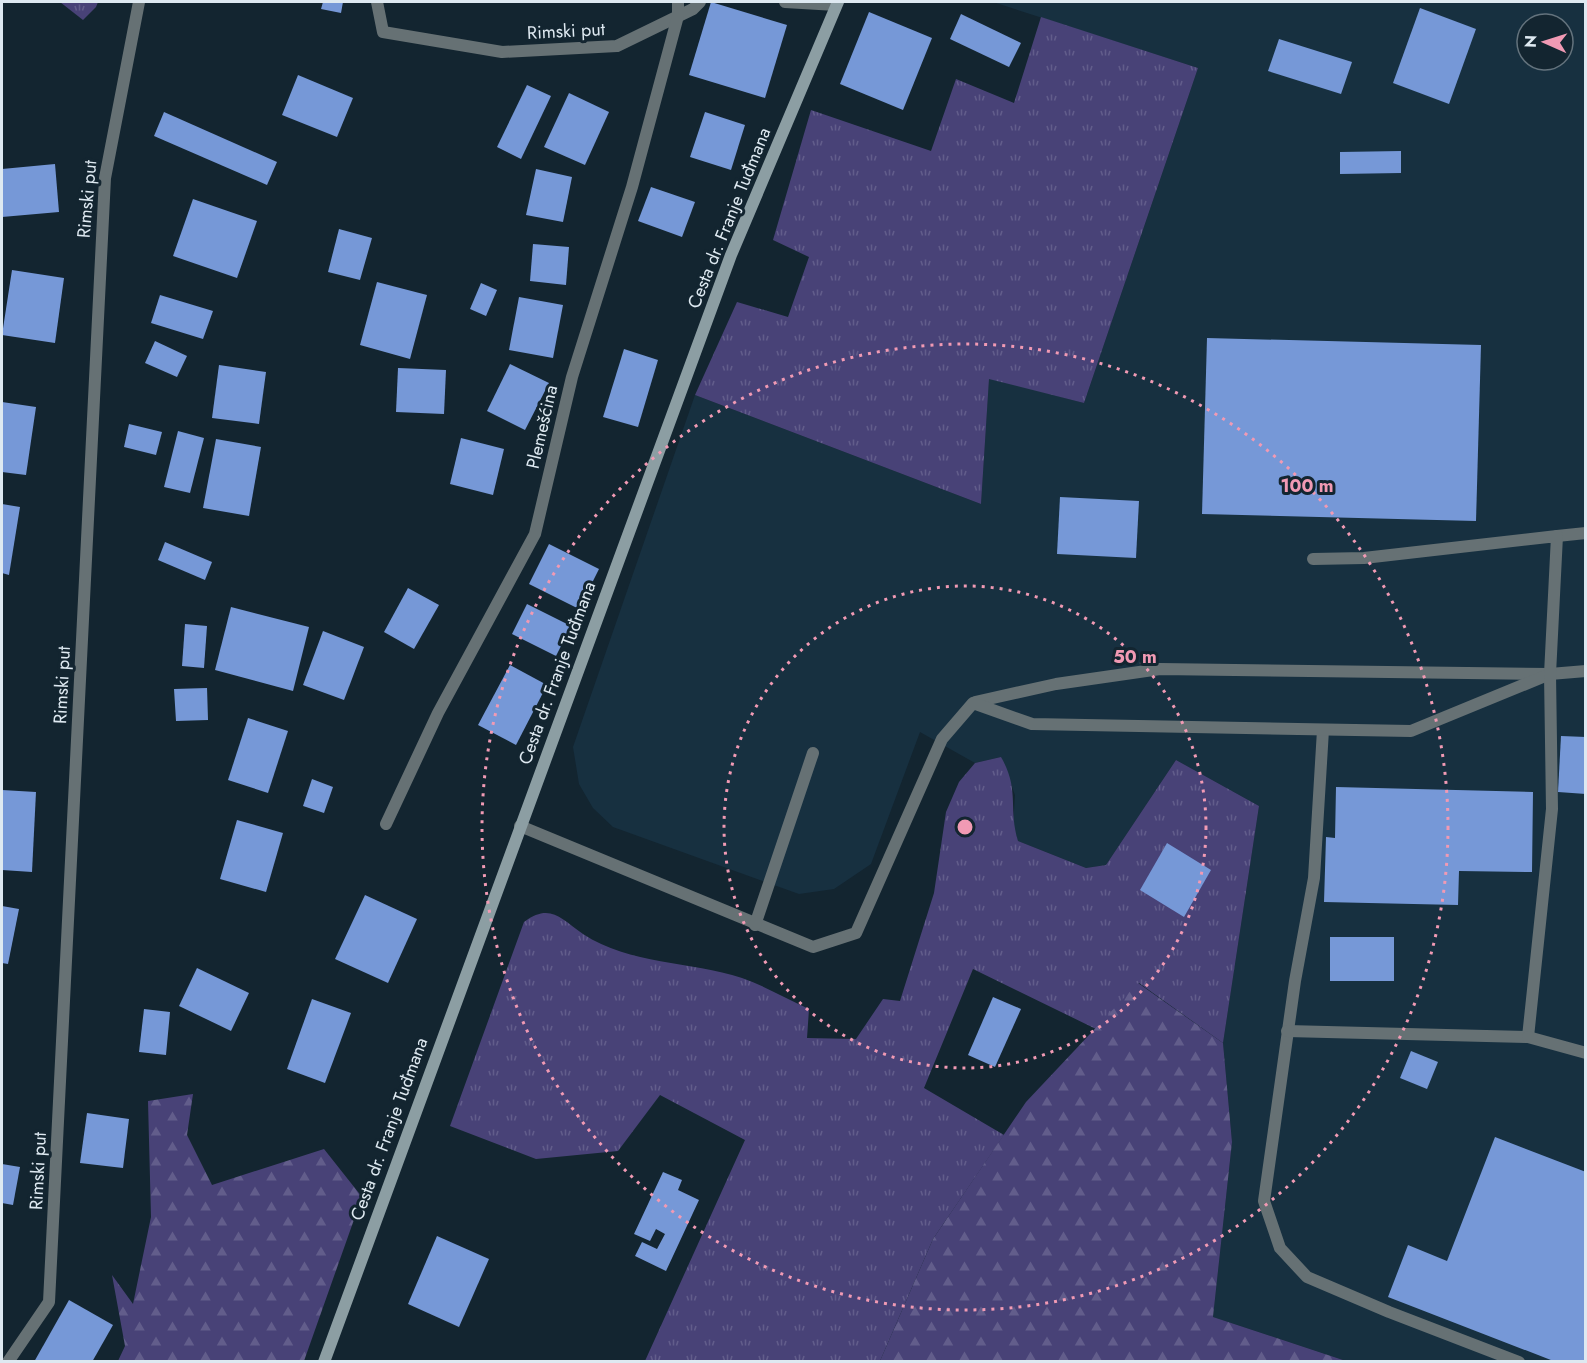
<svg xmlns="http://www.w3.org/2000/svg" width="1587" height="1363" viewBox="0 0 1587 1363" font-family="Jost,sans-serif">
  <style>
    .built { fill: #173040; fill-rule: evenodd }
    .grass { fill: url(#grass-tufts) }
    .forest { fill: url(#forest-firs) }
    .building { fill: #7698d7 }
    .lines { fill: none; stroke-linecap: round; stroke-linejoin: round }
    .lane { stroke: #667174; stroke-width: 12 }
    .street { stroke: #667174; stroke-width: 12 }
    .secondary { stroke: #8c9ea3; stroke-width: 12 }
    .ring { fill: none; stroke: #f19ab4; stroke-width: 3; stroke-dasharray: 3 6 }
    .labels { text-anchor: middle; stroke-width: 6; stroke-linejoin: round; paint-order: stroke }
    .street-label { font-size: 18px; fill: #dee9f1; stroke: #132530 }
    .centre { fill: #f19ab4; stroke: #132530; stroke-width: 3 }
    .ring-label { font-size: 18px; text-anchor: middle; font-weight: bold; fill: #f19ab4; stroke: #132530; stroke-width: 6; stroke-linejoin: round; paint-order: stroke }
  </style>
  <defs>
    <pattern id="grass-tufts" width="24" height="20" patternUnits="userSpaceOnUse" patternTransform="scale(1.5)"><rect width="24" height="20" fill="#484277"/><path d="M3 7l-1-3M5 7V3M7 7l1-3M15 17l-1-3M17 17v-4M19 17l1-3" fill="none" stroke="#625d8b"/></pattern>
    <pattern id="forest-firs" width="22" height="20" patternUnits="userSpaceOnUse" patternTransform="scale(1.5)"><rect width="22" height="20" fill="#484277"/><path d="M5 1l3.5 6h-7zM16 11l3.5 6h-7z" fill="#625d8b"/></pattern>
  </defs>
  <rect width="100%" height="100%" fill="#132530"/>
  <path class="built" d="M993,2H1585V1361H1346L1213,1317L1232,1142L1223,1043L1259,806L1176,760L1106,865L1086,868L1018,841L1013,826L1015,795L1001,757L975,763L920,732L871,864L834,889L799,894L613,827L593,808L579,784L573,747L695,395L981,504L989,378L1084,403L1198,68ZM1527,24H1563V60H1527Z"/>
  <g class="grass">
    <polygon points="60,2 98,2 96,7 83,20"/>
    <polygon points="1041,17 1198,68 1084,403 989,379 981,504 695,395 737,302 788,317 809,257 773,240 811,110 931,151 956,79 1014,103"/>
    <path d="M1001,757C1020,790 1008,808 1018,841L1086,868L1106,865L1176,760L1259,806L1223,1043L1139,983L1096,1029L973,969L924,1088L1004,1135L933,1239L880,1361H645L745,1140L660,1095L618,1151L536,1159L450,1126L524,922C550,903 560,918 583,934C630,965 690,961 742,978C765,986 787,999 809,1009L807,1038L856,1039L883,999L900,1001L934,893L946,812L959,782L975,763Z"/>
  </g>
  <g class="forest">
    <polygon points="1138,983 1223,1043 1232,1142 1213,1317 1346,1361 880,1361 933,1239 1026,1102"/>
    <polygon points="193,1094 187,1135 212,1185 324,1149 362,1197 304,1361 118,1361 125,1346 112,1275 133,1304 151,1217 148,1101"/>
  </g>
  <g class="building">
    <polygon points="323,2 343,2 341,13 321,9"/>
    <polygon points="711,2 787,25 765,98 689,75"/>
    <polygon points="1420,8 1476,29 1449,104 1393,83"/>
    <polygon points="869,12 932,38 903,110 840,84"/>
    <polygon points="961,14 1021,43 1009,67 950,39"/>
    <polygon points="1279,39 1352,62 1341,94 1268,71"/>
    <polygon points="298,75 353,98 337,137 282,115"/>
    <polygon points="527,85 551,96 521,159 497,147"/>
    <polygon points="569,93 609,112 585,165 544,147"/>
    <polygon points="164,112 277,162 267,185 154,136"/>
    <polygon points="705,112 745,125 731,170 690,157"/>
    <polygon points="1401,151 1401,173 1340,174 1340,152"/>
    <polygon points="55,164 59,212 2,217 2,169"/>
    <polygon points="536,169 572,177 563,222 526,215"/>
    <polygon points="651,187 695,202 682,237 638,221"/>
    <polygon points="193,199 257,221 237,278 173,256"/>
    <polygon points="339,229 372,238 360,280 328,272"/>
    <polygon points="533,244 569,247 566,285 530,281"/>
    <polygon points="12,270 64,278 55,343 2,335"/>
    <polygon points="377,282 427,295 410,359 360,345"/>
    <polygon points="481,283 497,290 486,316 470,309"/>
    <polygon points="160,295 213,311 203,339 151,323"/>
    <polygon points="519,297 563,305 553,358 509,350"/>
    <polygon points="1207,338 1481,345 1476,521 1202,514"/>
    <polygon points="155,341 187,356 177,377 145,363"/>
    <polygon points="624,349 658,360 638,427 603,417"/>
    <polygon points="510,364 549,383 525,430 487,411"/>
    <polygon points="219,365 266,372 259,424 212,418"/>
    <polygon points="398,368 446,370 444,414 396,412"/>
    <polygon points="2,402 36,407 26,475 2,472"/>
    <polygon points="129,424 162,432 156,455 124,447"/>
    <polygon points="178,431 204,438 190,493 164,487"/>
    <polygon points="461,438 504,449 493,495 450,484"/>
    <polygon points="216,439 261,447 249,516 203,508"/>
    <polygon points="1060,497 1139,501 1136,558 1057,554"/>
    <polygon points="2,504 20,507 9,575 2,573"/>
    <polygon points="165,542 212,562 205,580 158,560"/>
    <polygon points="549,544 599,569 579,609 529,584"/>
    <polygon points="408,588 439,605 414,649 384,632"/>
    <polygon points="527,604 571,626 556,656 512,634"/>
    <polygon points="231,607 309,627 293,691 215,670"/>
    <polygon points="185,624 207,626 204,668 182,666"/>
    <polygon points="323,631 364,647 344,700 303,685"/>
    <polygon points="510,665 547,685 516,745 478,725"/>
    <polygon points="207,688 208,720 176,721 174,689"/>
    <polygon points="248,718 288,731 268,793 228,780"/>
    <polygon points="1561,736 1586,737 1586,794 1558,792"/>
    <polygon points="312,779 333,787 324,813 303,806"/>
    <polygon points="1336,787 1533,792 1532,872 1459,871 1458,905 1324,902 1326,837 1335,838"/>
    <polygon points="2,790 36,792 32,872 2,870"/>
    <polygon points="237,820 283,833 266,892 220,879"/>
    <polygon points="1167,843 1211,870 1184,917 1140,890"/>
    <polygon points="365,895 417,919 388,983 335,959"/>
    <polygon points="2,906 19,909 8,964 2,963"/>
    <rect x="1330" y="937" width="64" height="44"/>
    <polygon points="197,968 249,993 231,1031 179,1006"/>
    <polygon points="993,997 1021,1009 995,1067 968,1055"/>
    <polygon points="312,999 351,1013 325,1083 287,1069"/>
    <polygon points="144,1009 170,1012 166,1055 139,1052"/>
    <polygon points="1411,1051 1438,1062 1427,1089 1400,1078"/>
    <polygon points="87,1113 129,1119 123,1168 80,1163"/>
    <polygon points="1495,1137 1586,1172 1586,1362 1556,1362 1388,1297 1408,1245 1447,1261"/>
    <polygon points="2,1164 20,1167 13,1205 2,1203"/>
    <polygon points="663,1172 682,1180 678,1190 699,1200 666,1271 635,1256 642,1242 657,1249 665,1234 656,1229 650,1241 634,1234"/>
    <polygon points="437,1236 489,1259 459,1327 408,1304"/>
    <polygon points="69,1300 113,1325 92,1362 34,1362"/>
  </g>
  <g class="lines">
    <g class="lane">
      <polyline points="1557,536 1586,533"/>
      <polyline points="975,702 1056,684 1160,669 1550,674 1586,671"/>
      <polyline points="1323,730 1314,878 1295,981 1264,1201 1280,1248 1307,1277 1389,1312 1519,1362"/>
      <polyline points="520,826 813,947 856,933 942,739 973,703 1032,724 1411,731 1550,674"/>
      <polyline points="755,925 813,753"/>
      <polyline points="1287,1031 1528,1037 1552,809 1550,674 1557,536 1364,558 1313,559"/>
      <polyline points="1528,1037 1586,1053"/>
    </g>
    <g class="street">
      <polyline points="377,2 383,32 502,52 617,46 693,9 700,2"/>
      <polyline points="785,2 836,5"/>
      <polyline points="386,824 438,713 535,534 572,377 632,187 678,16 678,2"/>
      <polyline points="8,1362 49,1302 105,178 139,2"/>
    </g>
    <polyline class="secondary" points="324,1362 731,255 838,2"/>
  </g>
  <g class="ring">
    <circle cx="965" cy="827" r="241"/>
    <circle cx="965" cy="827" r="483"/>
  </g>
  <g class="labels">
    <g class="street-label">
      <text transform="translate(566 31) rotate(-3)" y="6">Rimski put</text>
      <text transform="translate(87 199) rotate(-85)" y="6">Rimski put</text>
      <text transform="translate(729 218) rotate(-68)" y="6">Cesta dr. Franje Tuđmana</text>
      <text transform="translate(542 427) rotate(-77)" y="6">Plemešćina</text>
      <text transform="translate(557 673) rotate(-70)" y="6">Cesta dr. Franje Tuđmana</text>
      <text transform="translate(62 685) rotate(-87)" y="6">Rimski put</text>
      <text transform="translate(389 1129) rotate(-70)" y="6">Cesta dr. Franje Tuđmana</text>
      <text transform="translate(38 1171) rotate(-87)" y="6">Rimski put</text>
    </g>
  </g>
  <circle cx="965" cy="827" r="9" class="centre"/>
  <g class="ring-label">
    <text x="1307" y="492">100 m</text>
    <text x="1135" y="663">50 m</text>
  </g>
  <rect width="1587" height="1363" fill="none" stroke="#dee9f1" stroke-width="6"/>
  <g transform="translate(1545 42) rotate(273)"><circle r="28" fill="#132530" stroke="#64737d" stroke-width="1.5"/>
  <path d="M0-4.5L10 22L0 15L-10 22Z" fill="#f19ab4"/>
  <text y="-9" font-size="16" font-weight="bold" text-anchor="middle" fill="#dee9f1">N</text>
  </g>
</svg>
